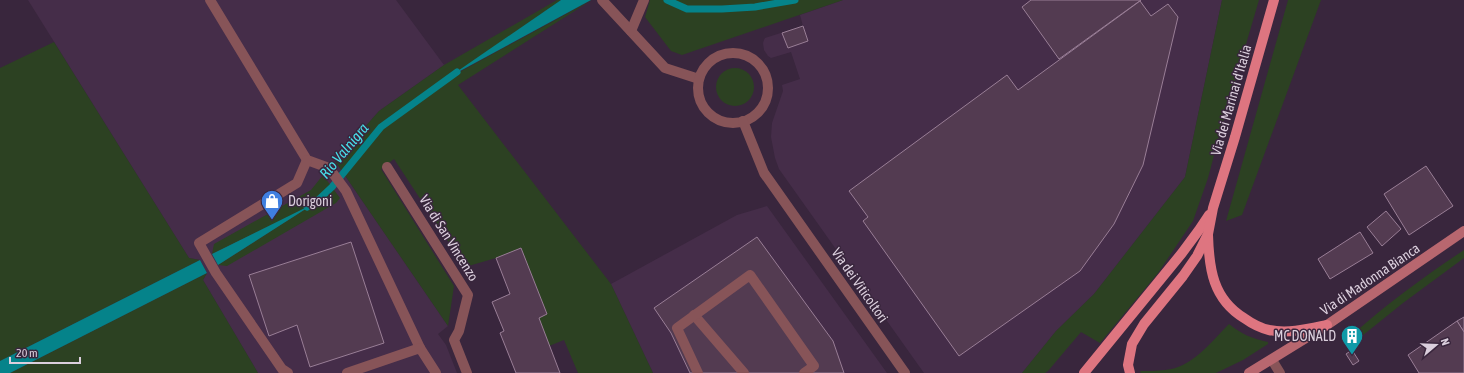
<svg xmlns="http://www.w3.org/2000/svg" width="1464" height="373" viewBox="0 0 1464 373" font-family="'Asap Condensed',sans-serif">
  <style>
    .built { fill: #452d49 }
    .green { fill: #2c4122 }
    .water { fill: #05838a }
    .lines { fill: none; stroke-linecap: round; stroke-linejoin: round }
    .stream { stroke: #05838a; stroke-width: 7 }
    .building { fill: #533b51; stroke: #997e96 }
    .lane { stroke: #875458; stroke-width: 10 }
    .street { stroke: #875458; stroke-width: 10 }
    .secondary { stroke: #b8676f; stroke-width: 10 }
    .primary { stroke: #de7580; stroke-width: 10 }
    .labels { text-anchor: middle; stroke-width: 3; stroke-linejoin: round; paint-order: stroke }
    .street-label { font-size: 14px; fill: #dbcfdd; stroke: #39263d }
    .poi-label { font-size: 14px; fill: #dbcfdd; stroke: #39263d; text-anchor: start }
    .water-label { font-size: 15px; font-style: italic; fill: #48dee9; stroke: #39263d }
  </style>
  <rect width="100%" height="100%" fill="#39263d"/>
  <g class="built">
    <polygon points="28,0 396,0 444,65 379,111 335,161 448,326 438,334 446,345 457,373 258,373 203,280 207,273 200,260 189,258"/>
    <polygon points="843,0 1222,0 1185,177 1094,294 1056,331 1022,373 924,373 779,169 775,158 771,137 772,123 783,91 782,85 800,79 791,52 771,58 768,56 764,50 763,43 764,40 765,38 803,26 800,15"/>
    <polygon points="767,206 887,373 653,373 611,284 737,215"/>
  </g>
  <g class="green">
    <polygon points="557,0 561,0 454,75 592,0 458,85 611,284 653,373 578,373 564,340 549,346 539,318 547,314 521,248 496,258 465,267 394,159 381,169 454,286 448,326 335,161 379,111 444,65"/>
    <polygon points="650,0 843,0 682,55 671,51 645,17"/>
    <polygon points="1222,0 1259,0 1221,129 1208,178 1193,221 1158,273 1100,343 1081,332 1048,371 1045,373 1022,373 1056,331 1094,294 1185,177"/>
    <polygon points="1288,0 1321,0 1242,215 1226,221"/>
    <polygon points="54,42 189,258 200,260 0,361 0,68"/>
    <circle cx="735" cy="87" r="19"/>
    <polygon points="323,175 340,198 336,203 227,266 218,265 310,206 212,254 214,244 311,190"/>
    <path d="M1464,250V258L1403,303L1357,340L1353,334C1388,303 1425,276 1464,250Z"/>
    <polygon points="207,273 203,280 258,373 10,373"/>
    <path d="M1229,324C1241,334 1253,339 1268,342V344L1243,360L1216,373H1141L1140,371C1148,371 1157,371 1165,370C1192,368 1211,342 1229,324Z"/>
  </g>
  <g class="water">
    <polygon points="561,0 591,0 449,77"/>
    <polygon points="315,203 218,265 212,254"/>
    <polygon points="200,260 207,273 10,373 0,373 0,361"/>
  </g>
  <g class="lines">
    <g class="stream">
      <polyline points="667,0 687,9 722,9 755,7 795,0"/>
      <polyline points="307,207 315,203 332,187 381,127 457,72"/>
    </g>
  </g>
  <g class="building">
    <polygon points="1031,0 1141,0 1059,59 1022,7"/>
    <polygon points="1140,1 1151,16 1168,4 1178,17 1143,165 1114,224 1080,271 959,356 863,221 868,217 849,191 1007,75 1018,90"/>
    <polygon points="803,26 808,41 788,48 782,33"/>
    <polygon points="1426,166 1453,206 1409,235 1384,194"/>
    <polygon points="1386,211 1401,229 1382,246 1367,227"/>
    <polygon points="1360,232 1373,253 1330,279 1318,259"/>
    <polygon points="757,237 833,341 844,373 690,373 671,333 654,308"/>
    <polygon points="351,242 384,343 310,367 297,325 269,336 249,275"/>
    <polygon points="521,248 547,314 539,318 560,373 516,373 500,333 504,331 492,302 510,294 496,258"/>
    <polygon points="1464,317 1464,332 1457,321"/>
    <polygon points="1457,321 1464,332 1464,373 1419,373 1408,355"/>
    <polygon points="1352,350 1359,361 1353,365 1346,354"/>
  </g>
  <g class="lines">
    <g class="lane">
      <polyline points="210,0 307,160 329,168 346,191 420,348"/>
      <polyline points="602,0 665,68 699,79"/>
      <polyline points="631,31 644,0"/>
      <polyline points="387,167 468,295 459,331 454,340 467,373"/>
      <polyline points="694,315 744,373"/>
      <polyline points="1272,360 1280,373"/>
      <polyline points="288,373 282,369 216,273 199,243 297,183 307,160"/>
      <polyline points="347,373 420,348 436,373"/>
      <polyline points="698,373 677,328 750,275 814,366 804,373"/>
    </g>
    <g class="street">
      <circle cx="733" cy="88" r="35"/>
      <polyline points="743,121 764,173 905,373"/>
    </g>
    <polyline class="secondary" points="1249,373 1327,325 1464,231"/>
    <g class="primary">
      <path d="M1208,235C1209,269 1213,299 1244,318C1251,323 1260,328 1269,330C1288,334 1308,329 1327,325"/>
      <polyline points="1084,373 1182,253 1199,230 1209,215"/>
      <polyline points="1130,373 1128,365 1132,344 1144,324 1183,276 1197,256 1208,234 1213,208 1235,137 1274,0"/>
    </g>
  </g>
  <defs>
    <g id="shop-pin" transform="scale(1.15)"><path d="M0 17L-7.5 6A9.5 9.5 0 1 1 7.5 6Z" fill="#3f7fe0" stroke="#39263d"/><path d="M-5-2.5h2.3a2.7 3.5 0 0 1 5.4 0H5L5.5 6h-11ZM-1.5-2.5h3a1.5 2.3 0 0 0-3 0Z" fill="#fff"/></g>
    <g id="building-pin" transform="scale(1.15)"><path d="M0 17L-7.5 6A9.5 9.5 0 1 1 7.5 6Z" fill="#0f9aa8" stroke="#39263d"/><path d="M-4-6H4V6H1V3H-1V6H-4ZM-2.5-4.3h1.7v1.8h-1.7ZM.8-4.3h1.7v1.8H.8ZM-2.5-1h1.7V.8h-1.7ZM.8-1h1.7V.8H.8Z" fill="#fff"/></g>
  </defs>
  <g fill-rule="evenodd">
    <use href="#shop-pin" x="272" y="201"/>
    <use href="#building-pin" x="1352" y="336"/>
  </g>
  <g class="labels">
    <g class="street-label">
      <text transform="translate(1231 100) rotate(-74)" y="5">Via dei Marinai d'Italia</text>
      <text transform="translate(449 238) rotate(58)" y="5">Via di San Vincenzo</text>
      <text transform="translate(1370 279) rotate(-34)" y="5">Via di Madonna Bianca</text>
      <text transform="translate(860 285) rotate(55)" y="5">Via dei Viticoltori</text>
    </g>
    <g class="poi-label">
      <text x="288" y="206">Dorigoni</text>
      <text x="1336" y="341" text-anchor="end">MC DONALD</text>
    </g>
    <g class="water-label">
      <text transform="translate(344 151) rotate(-50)" y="5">Rio Valnigra</text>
    </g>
  </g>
  <g transform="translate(1436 345) rotate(71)" stroke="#39263d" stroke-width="3" paint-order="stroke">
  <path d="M0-3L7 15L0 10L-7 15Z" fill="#dbcfdd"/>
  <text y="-6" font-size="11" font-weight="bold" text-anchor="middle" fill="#dbcfdd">N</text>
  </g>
  <path d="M10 357v6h70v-6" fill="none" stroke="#dbcfdd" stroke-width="2"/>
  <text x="16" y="357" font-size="12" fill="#dbcfdd" stroke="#39263d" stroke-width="3" paint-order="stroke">20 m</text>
</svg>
